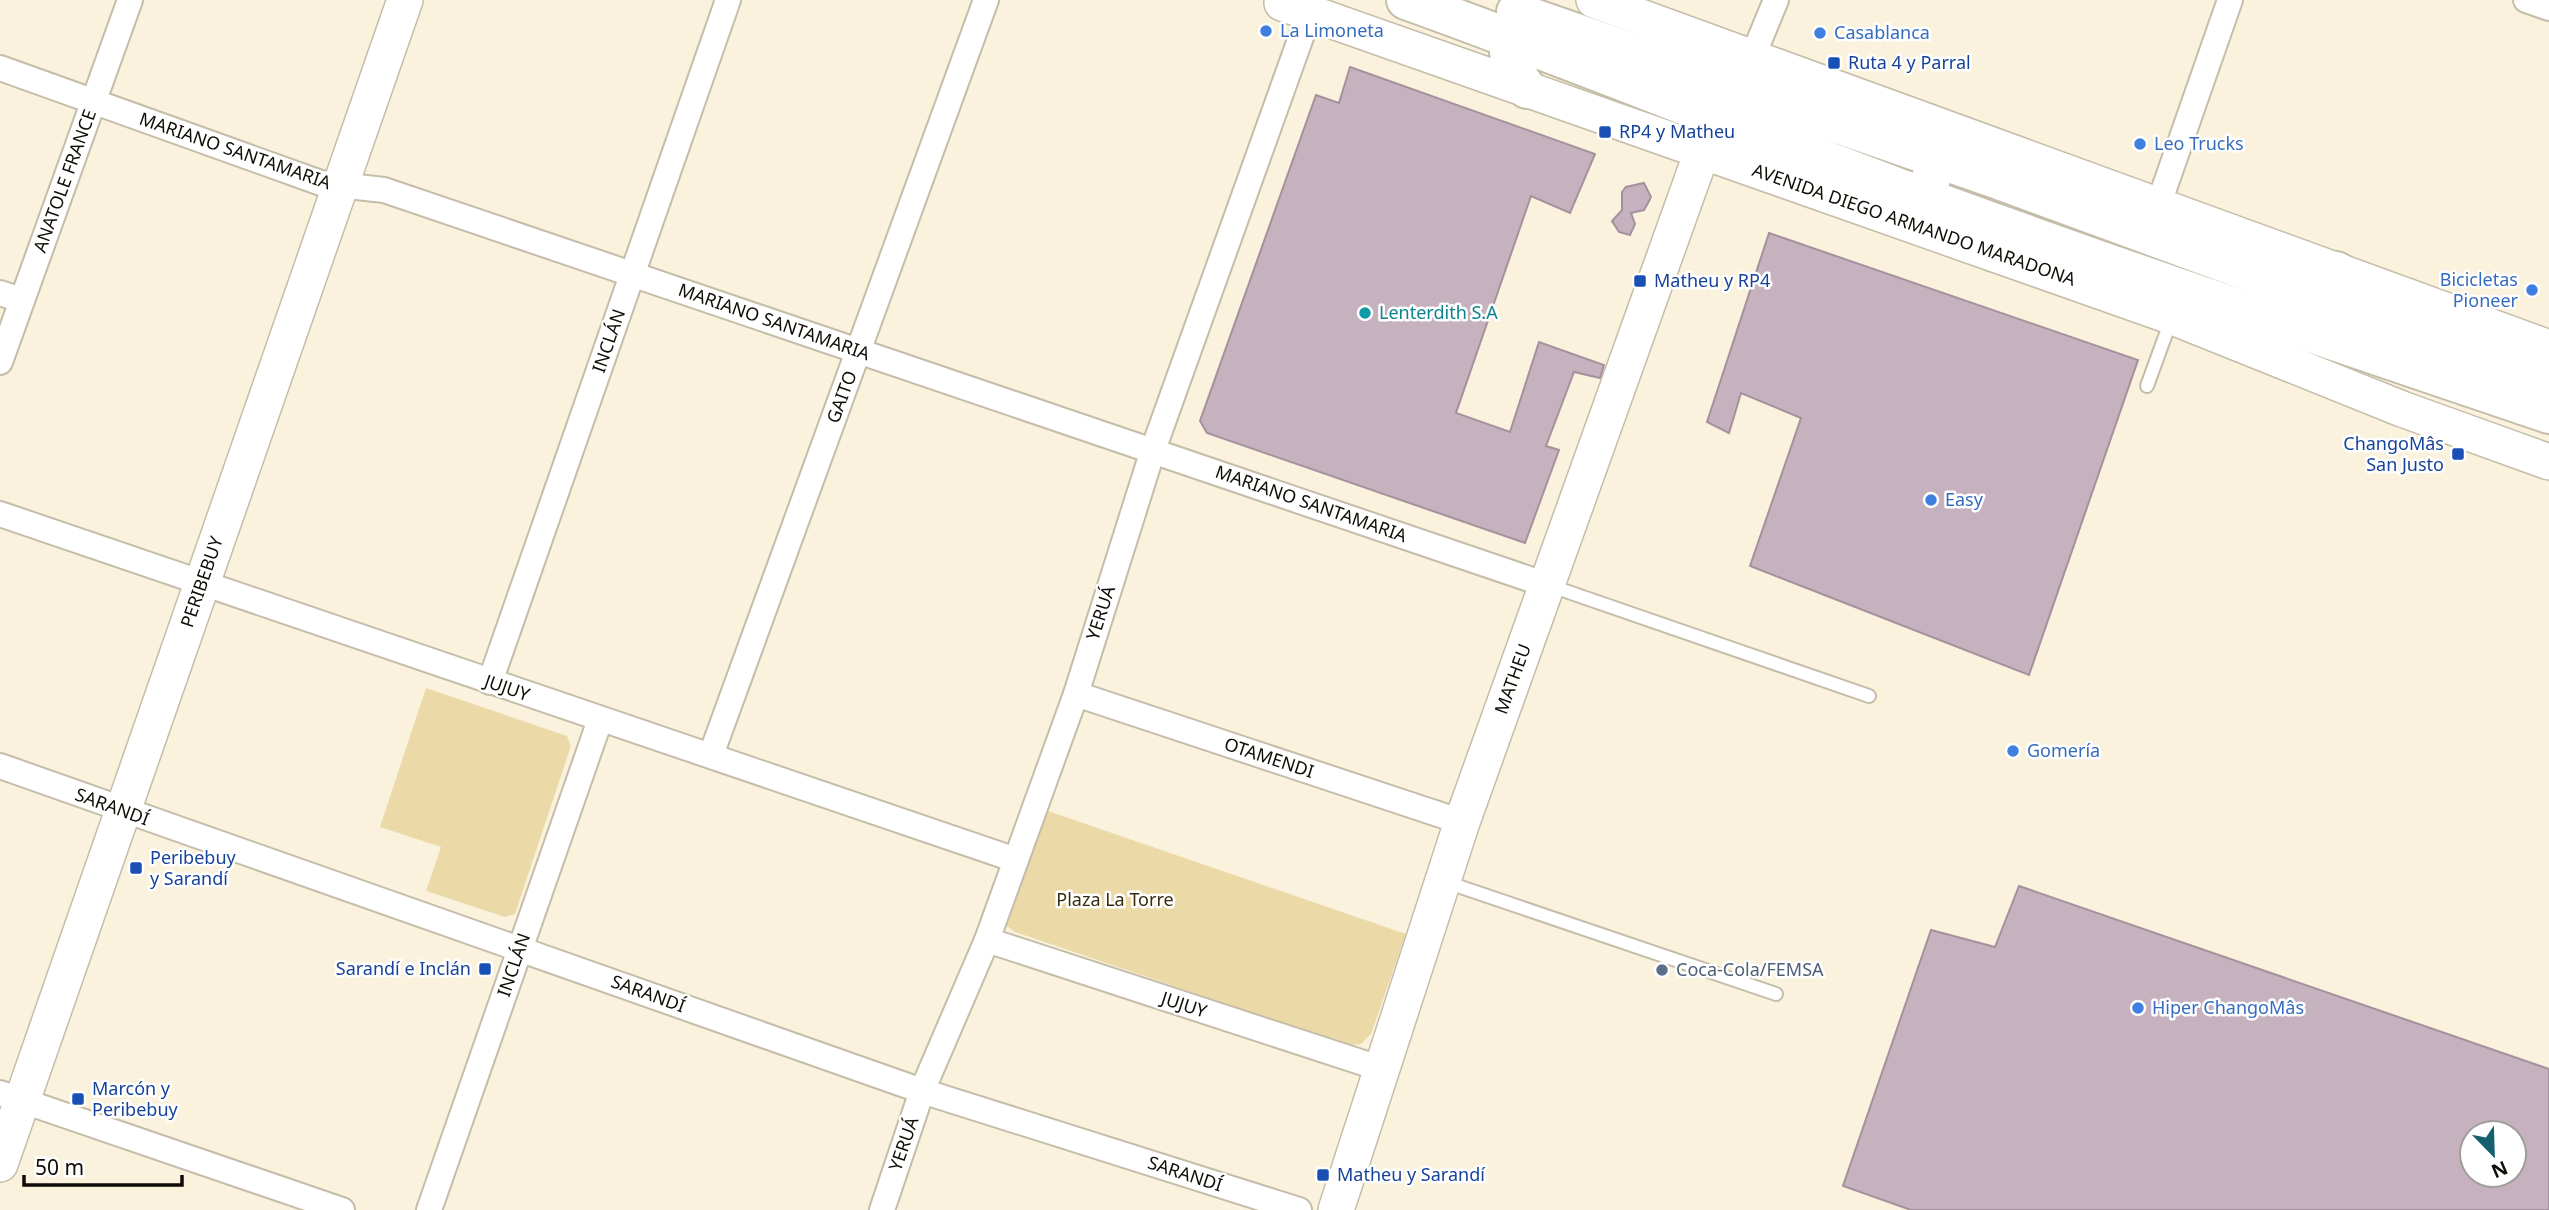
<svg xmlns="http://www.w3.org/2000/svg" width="2549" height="1210" viewBox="0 0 2549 1210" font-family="'Noto Sans',sans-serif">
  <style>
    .green { fill: #ecd9a8 }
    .building { fill: #c6b1be; stroke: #a5919d; stroke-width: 2; fill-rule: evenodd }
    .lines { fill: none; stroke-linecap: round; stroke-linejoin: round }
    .lane-casing { stroke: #c5bda9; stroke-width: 16 }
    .street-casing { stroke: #c5bda9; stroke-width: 28 }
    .secondary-casing { stroke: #c5bda9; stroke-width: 38 }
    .primary-casing { stroke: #c5bda9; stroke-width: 42 }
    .lane { stroke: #fff; stroke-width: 12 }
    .street { stroke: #fff; stroke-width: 24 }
    .secondary { stroke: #fff; stroke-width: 35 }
    .primary { stroke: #fff; stroke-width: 38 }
    .shop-dot { fill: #3f7fe0; stroke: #fff; stroke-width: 2.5 }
    .transit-dot { fill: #1a4fb4; stroke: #fff; stroke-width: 2.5 }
    .culture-dot { fill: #0f9aa8; stroke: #fff; stroke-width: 2.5 }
    .service-dot { fill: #5c6f8a; stroke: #fff; stroke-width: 2.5 }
    .labels { text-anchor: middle; stroke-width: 5; stroke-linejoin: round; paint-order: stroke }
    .shop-label { font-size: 18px; fill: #366cbe; stroke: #fff; text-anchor: start }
    .transit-label { font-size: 18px; fill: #164399; stroke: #fff; text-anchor: start }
    .street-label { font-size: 18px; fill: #100d06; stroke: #fff }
    .culture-label { font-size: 18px; fill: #0d838f; stroke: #fff; text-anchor: start }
    .park-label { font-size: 18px; fill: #372c0f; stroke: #fff }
    .service-label { font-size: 18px; fill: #4e5e75; stroke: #fff; text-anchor: start }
  </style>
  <rect width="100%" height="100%" fill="#faf2dd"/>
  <g class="green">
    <polygon points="426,688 567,736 571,746 515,914 505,917 426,891 441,847 380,827"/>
    <polygon points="1042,809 1406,934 1371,1034 1361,1044 1347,1045 1015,932 1007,926 1004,918"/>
  </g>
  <g class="building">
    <polygon points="1350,67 1595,154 1570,213 1531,196 1456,413 1510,432 1539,342 1604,365 1600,378 1574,372 1546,446 1559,450 1525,543 1207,433 1200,421 1316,95 1339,103"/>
    <polygon points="1644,183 1651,197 1648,203 1644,210 1631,213 1635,224 1630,235 1619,232 1612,221 1622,210 1622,192 1626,187"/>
    <polygon points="1769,233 2138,360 2029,675 1750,566 1801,418 1741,393 1729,433 1707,422"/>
    <path d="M2019,886L2549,1069V1210H1911L1843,1186L1931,930L1995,947ZM2472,1133H2514V1175H2472Z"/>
  </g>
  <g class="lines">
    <g class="lane-casing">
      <g id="lane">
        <polyline points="2147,386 2171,320"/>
        <polyline points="1551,586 1869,696"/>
        <polyline points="1443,881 1776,994"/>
      </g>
    </g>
    <g class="street-casing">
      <g id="street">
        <polyline points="2526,0 2549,8"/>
        <polyline points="1752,58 1776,0"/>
        <polyline points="0,68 321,183 384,190 1547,585"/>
        <polyline points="2158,206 2230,0"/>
        <polyline points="0,293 21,300"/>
        <polyline points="0,362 130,0"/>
        <polyline points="0,514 1016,860"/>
        <polyline points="490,682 728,0"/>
        <polyline points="1076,694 1462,822"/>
        <polyline points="711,755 986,0"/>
        <polyline points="0,766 922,1091 1299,1210"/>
        <polyline points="987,940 1382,1069"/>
        <polyline points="0,1093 342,1210"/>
        <polyline points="429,1210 600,720"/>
        <polyline points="882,1210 922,1091 987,940 1076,694 1153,450 1310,12"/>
      </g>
    </g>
    <g class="secondary-casing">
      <g id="secondary">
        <polyline points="1594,0 2549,348"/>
        <polyline points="1282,3 2173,317 2402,409 2549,462"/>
        <polyline points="0,1164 405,0"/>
        <polyline points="1336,1210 1462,822 1702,152"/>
      </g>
    </g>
    <g class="primary-casing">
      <g id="primary">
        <polyline points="1290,0 1310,12"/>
        <path d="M1406,0C1571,59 1733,126 1897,187C2113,267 2331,340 2549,414"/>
        <polyline points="1516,12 1996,179 2549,382"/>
        <path d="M1517,15C1503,47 1507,62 1527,89"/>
        <path d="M1891,215C1931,208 1944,158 1929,124"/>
        <polyline points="1994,252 2057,265"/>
        <polyline points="2336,271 2402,309"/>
      </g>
    </g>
    <use href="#lane" class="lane"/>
    <use href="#street" class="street"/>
    <use href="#secondary" class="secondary"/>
    <use href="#primary" class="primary"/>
  </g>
  <g class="shop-dot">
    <circle cx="1266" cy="31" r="7"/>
    <circle cx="1820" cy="33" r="7"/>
    <circle cx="2140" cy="144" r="7"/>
    <circle cx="2532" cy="290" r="7"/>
    <circle cx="1931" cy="500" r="7"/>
    <circle cx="2013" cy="751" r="7"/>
    <circle cx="2138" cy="1008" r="7"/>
  </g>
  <g class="transit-dot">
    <rect x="1827" y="56" width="14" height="14" rx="3.5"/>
    <rect x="1598" y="125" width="14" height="14" rx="3.5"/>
    <rect x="1633" y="274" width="14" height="14" rx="3.5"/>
    <rect x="2451" y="447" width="14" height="14" rx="3.5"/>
    <rect x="129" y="861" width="14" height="14" rx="3.5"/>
    <rect x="478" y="962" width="14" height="14" rx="3.5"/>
    <rect x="71" y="1092" width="14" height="14" rx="3.5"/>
    <rect x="1316" y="1168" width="14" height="14" rx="3.5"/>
  </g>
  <circle class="culture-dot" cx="1365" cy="313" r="7"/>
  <circle class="service-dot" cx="1662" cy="970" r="7"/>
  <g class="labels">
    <g class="shop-label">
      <text x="1280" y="37">La Limoneta</text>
      <text x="1834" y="39">Casablanca</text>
      <text x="2154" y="150">Leo Trucks</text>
      <text x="2518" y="286" text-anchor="end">Bicicletas<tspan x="2518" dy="21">Pioneer</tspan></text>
      <text x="1945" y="506">Easy</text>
      <text x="2027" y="757">Gomería</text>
      <text x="2152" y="1014">Hiper ChangoMâs</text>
    </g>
    <g class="transit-label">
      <text x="1848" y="69">Ruta 4 y Parral</text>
      <text x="1619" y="138">RP4 y Matheu</text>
      <text x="1654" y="287">Matheu y RP4</text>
      <text x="2444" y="450" text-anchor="end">ChangoMâs<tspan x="2444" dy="21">San Justo</tspan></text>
      <text x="150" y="864">Peribebuy<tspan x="150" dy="21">y Sarandí</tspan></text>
      <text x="471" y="975" text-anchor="end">Sarandí e Inclán</text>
      <text x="92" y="1095">Marcón y<tspan x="92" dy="21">Peribebuy</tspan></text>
      <text x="1337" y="1181">Matheu y Sarandí</text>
    </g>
    <g class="street-label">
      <text transform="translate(235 151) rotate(19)" y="6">MARIANO SANTAMARIA</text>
      <text transform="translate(65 181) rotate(-70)" y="6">ANATOLE FRANCE</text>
      <text transform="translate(1914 225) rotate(19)" y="6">AVENIDA DIEGO ARMANDO MARADONA</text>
      <text transform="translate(774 322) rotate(19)" y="6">MARIANO SANTAMARIA</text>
      <text transform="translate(609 341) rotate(-71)" y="6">INCLÁN</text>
      <text transform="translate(842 397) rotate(-70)" y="6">GAITO</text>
      <text transform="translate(1311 504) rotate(19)" y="6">MARIANO SANTAMARIA</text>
      <text transform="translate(202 582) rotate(-71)" y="6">PERIBEBUY</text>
      <text transform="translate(1101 613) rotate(-72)" y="6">YERUÁ</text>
      <text transform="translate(1513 679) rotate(-70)" y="6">MATHEU</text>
      <text transform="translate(507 688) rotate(19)" y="6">JUJUY</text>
      <text transform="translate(1269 758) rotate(18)" y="6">OTAMENDI</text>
      <text transform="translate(112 807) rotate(20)" y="6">SARANDÍ</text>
      <text transform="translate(514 965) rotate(-71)" y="6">INCLÁN</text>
      <text transform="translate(648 994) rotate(20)" y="6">SARANDÍ</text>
      <text transform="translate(1184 1005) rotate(18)" y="6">JUJUY</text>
      <text transform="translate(904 1144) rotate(-71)" y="6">YERUÁ</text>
      <text transform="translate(1185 1174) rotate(18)" y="6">SARANDÍ</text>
    </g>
    <g class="culture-label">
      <text x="1379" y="319">Lenterdith S.A</text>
    </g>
    <g class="park-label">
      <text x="1115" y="906">Plaza La Torre</text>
    </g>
    <g class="service-label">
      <text x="1676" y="976">Coca-Cola/FEMSA</text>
    </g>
  </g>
  <g transform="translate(2493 1154) rotate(157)"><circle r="33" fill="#ffffff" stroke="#9f9e9b" stroke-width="2"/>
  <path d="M0-5L12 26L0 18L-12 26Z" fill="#165f6f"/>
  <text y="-10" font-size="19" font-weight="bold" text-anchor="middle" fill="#100d06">N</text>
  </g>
  <path d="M24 1175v10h158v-10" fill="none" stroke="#100d06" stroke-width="3.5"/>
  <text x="35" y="1175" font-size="21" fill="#100d06" stroke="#ffffff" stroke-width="5" paint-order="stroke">50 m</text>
</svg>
